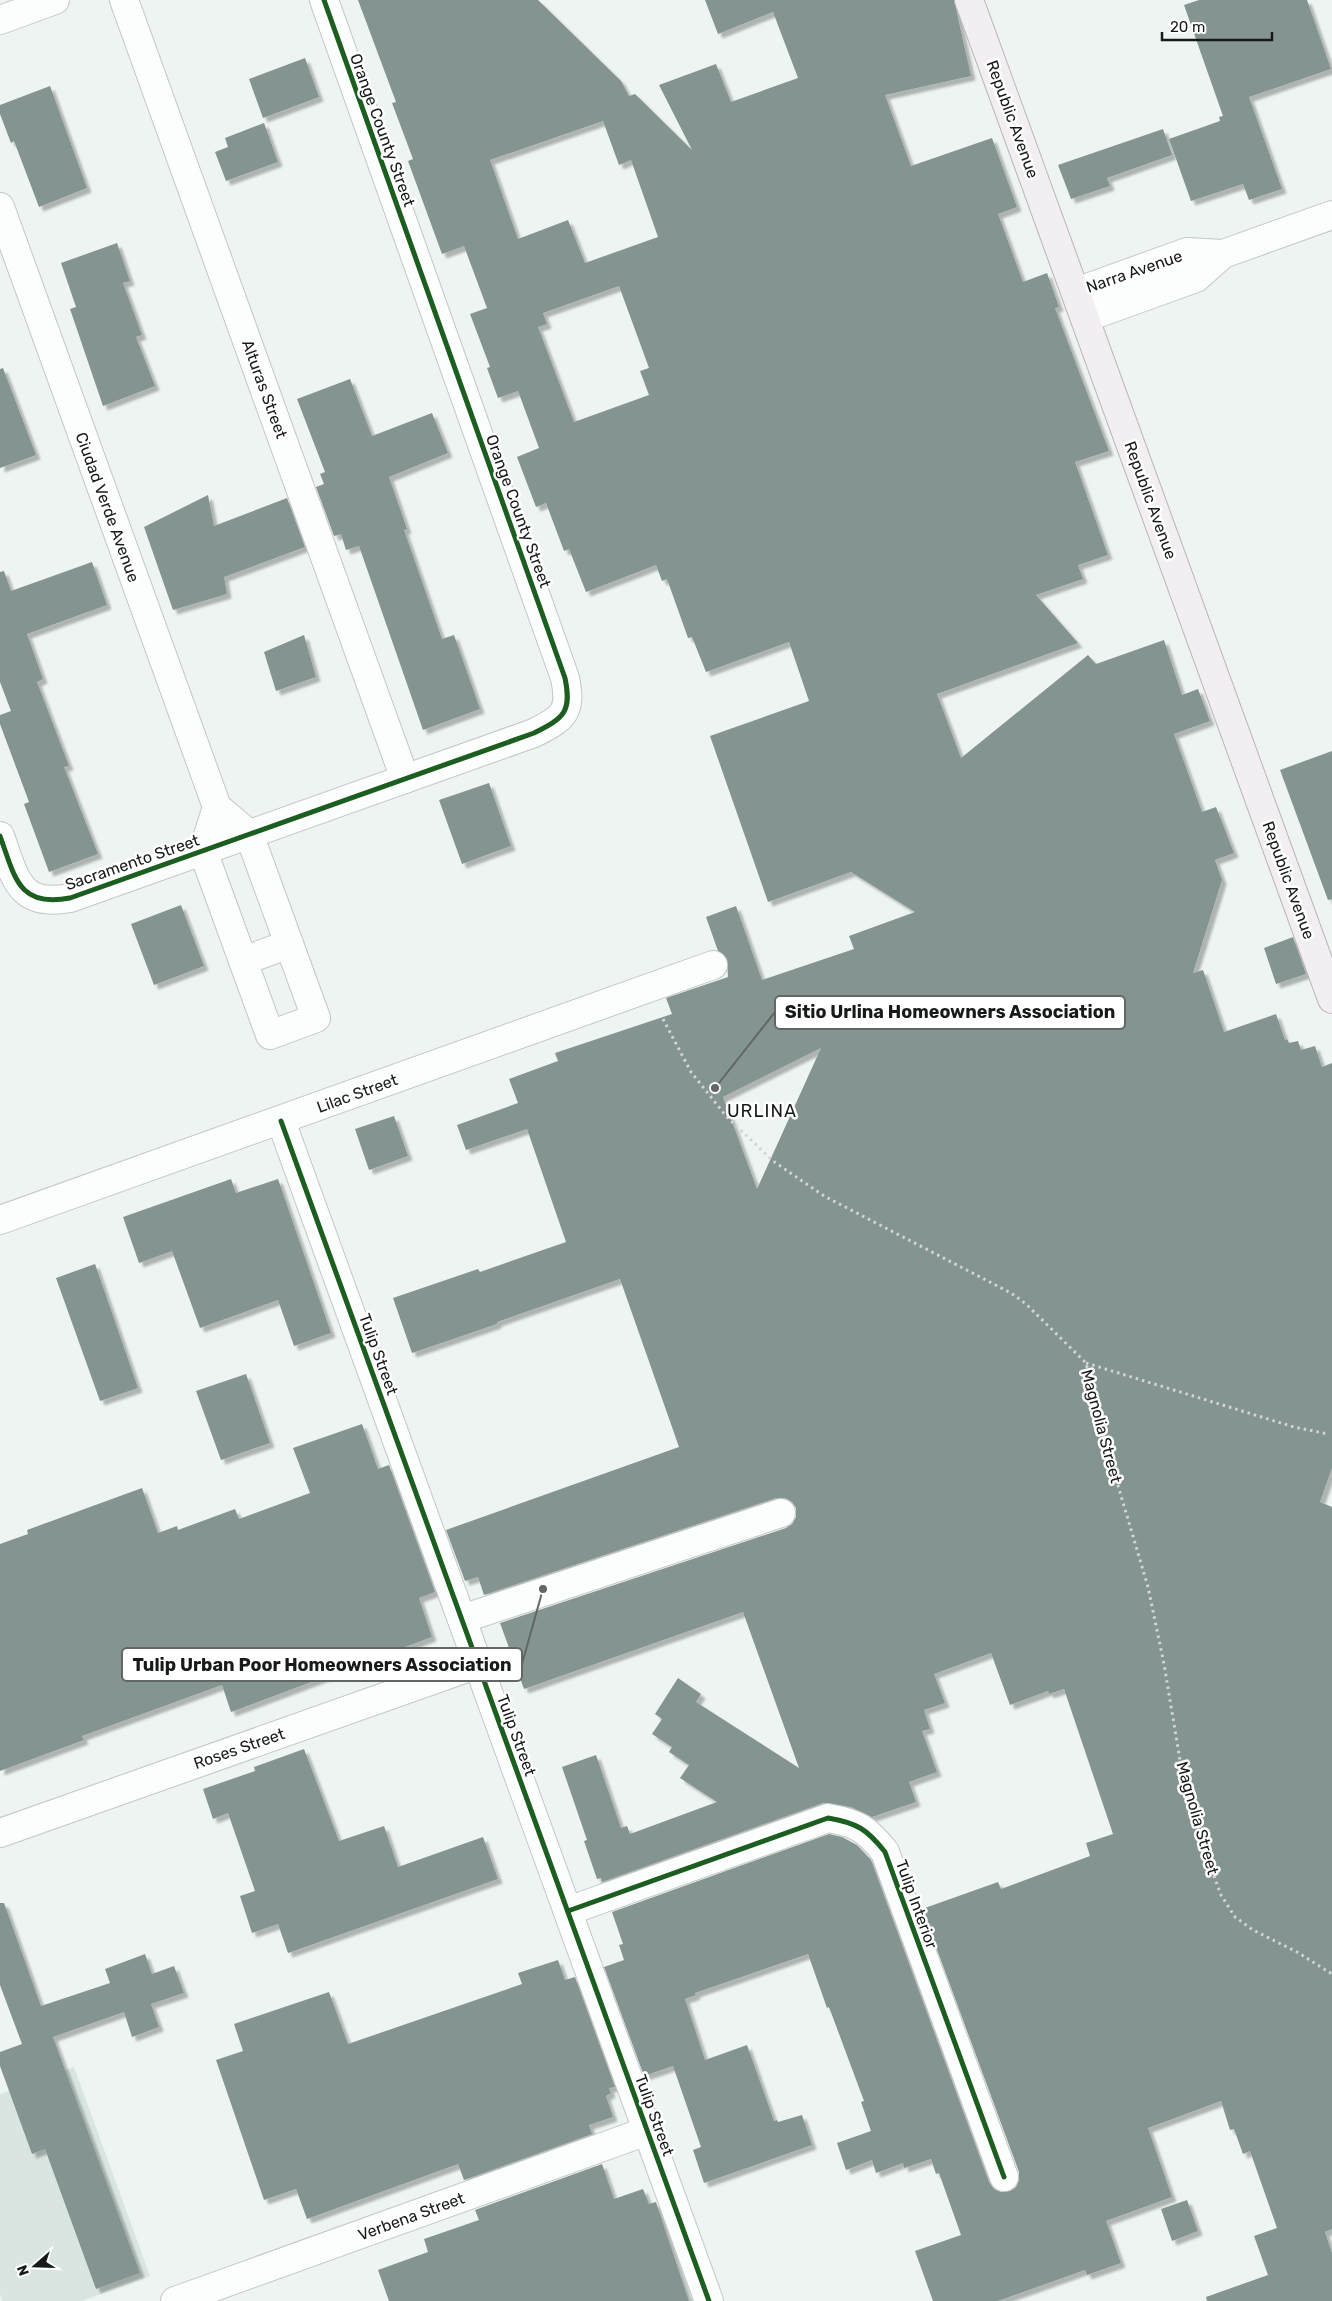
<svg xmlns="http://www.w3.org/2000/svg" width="1332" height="2301" viewBox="0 0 1332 2301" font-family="Rubik,sans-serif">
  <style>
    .built { fill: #d9e5e1 }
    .building { fill: #849491; fill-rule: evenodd; filter: url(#shadow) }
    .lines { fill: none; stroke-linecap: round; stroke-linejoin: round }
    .minor-casing { stroke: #c3c7c6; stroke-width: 30 }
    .major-casing { stroke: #bab3b8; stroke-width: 30 }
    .path { stroke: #d3d5d4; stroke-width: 3; stroke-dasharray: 2.5 4; stroke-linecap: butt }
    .minor { stroke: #fcfdfd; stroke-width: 28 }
    .major { stroke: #f3eef1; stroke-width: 28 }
    .cycleway-casing { stroke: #fff; stroke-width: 8 }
    .cycleway { stroke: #1b5e20; stroke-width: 5 }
    .labels { text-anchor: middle; stroke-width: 5; stroke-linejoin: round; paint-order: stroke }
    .street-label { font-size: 16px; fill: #161a19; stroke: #fff }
    .neighbourhood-label { font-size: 18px; letter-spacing: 1px; fill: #161a19; stroke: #fff }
    .leader { fill: none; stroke: #626665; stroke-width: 2 }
    .callout-dot { fill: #626665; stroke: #fff; stroke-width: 2 }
    .callout { fill: #fff; stroke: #626665; stroke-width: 2 }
    .callout-label { font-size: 18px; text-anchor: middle; font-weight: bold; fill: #161a19 }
  </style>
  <defs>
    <filter id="shadow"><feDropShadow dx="4.5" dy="4.5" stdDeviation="1" flood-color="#0004"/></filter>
  </defs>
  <rect width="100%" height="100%" fill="#eef4f2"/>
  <polygon class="built" points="74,2067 150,2276 82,2301 2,2301 0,2295 0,2094"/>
  <g class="building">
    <path d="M358,0H538L621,81L629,96L635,94L692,150L659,85L716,64L731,102L798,78L773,12L718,34L705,0H954L971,76L885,95L911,166L992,138L1017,207L998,214L1023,282L1047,273L1059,307L1055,308L1109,451L1075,462L1108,555L1078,565L1083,579L1036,595L1078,643L937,694L961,758L1088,655L1096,664L1164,640L1182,695L1198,689L1210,721L1174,734L1202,812L1216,807L1234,853L1215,860L1222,880L1193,973L1203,970L1224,1032L1276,1014L1285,1040L1287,1039L1289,1043L1298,1041L1301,1050L1315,1046L1322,1067L1332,1063V1468L1320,1502L1332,1507V2229L1325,2232L1332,2253V2301H1207L1206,2297L1268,2275L1254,2236L1277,2228L1250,2151L1243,2154L1234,2129L1230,2130L1221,2101L1148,2128L1172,2197L1106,2221L1121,2263L1087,2275L1085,2270L998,2301H933L915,2251L961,2235L939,2173L936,2174L931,2159L904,2168L903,2163L876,2173L872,2160L846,2170L837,2143L871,2131L861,2102L864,2101L829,2007L827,2008L808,1954L695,1993L696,1995L685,1999L705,2060L747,2045L774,2121L777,2120L778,2122L802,2115L812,2145L704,2183L693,2150L701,2147L673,2066L644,2076L604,1967L624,1960L619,1945L623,1944L612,1912L829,1834L842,1837L857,1845L871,1860L989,2182L994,2189L1001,2192L1010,2191L1016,2187L1019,2180V2172L922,1909L998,1882L1001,1889L1090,1856L1086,1843L1113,1834L1064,1689L1049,1694L1048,1691L1010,1705L991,1653L934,1674L945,1703L924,1710L930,1729L922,1731L937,1772L909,1782L916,1802L872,1817L851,1807L823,1803L602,1882L601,1878L597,1879L584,1841L587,1840L562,1767L596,1755L621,1828L627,1826L630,1834L717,1802L680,1778L689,1765L669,1752L672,1747L652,1734L662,1719L655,1714L678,1678L701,1694L696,1702L799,1768L743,1612L524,1689L500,1623L786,1528L792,1524L796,1517V1508L792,1502L785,1498H776L484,1595L478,1577L465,1581L446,1530L679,1447L620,1279L497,1322V1324L412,1353L393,1298L478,1269L480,1272L566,1242L527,1129L466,1150L457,1125L518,1103L509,1079L558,1061L555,1053L672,1014L666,998L728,977L727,959L718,951L706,917L736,906L762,980L854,949L849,936L915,912L851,872L768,902L710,736L809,701L789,642L706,672L692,637L688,638L667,579L662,581L656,565L586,592L569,549L564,551L546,503L536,507L517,457L539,448L518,391L498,398L487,368L490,367L470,314L487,308L464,246L442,254L408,161L413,159L392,103L396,102ZM603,121L619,165L631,160L658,237L585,263L568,220L518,239L490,160ZM619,286L649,368L640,371L649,395L574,422L538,327L547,324L543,313ZM821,1048L757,1189L723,1097Z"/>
    <polygon points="1199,0 1307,0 1331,69 1249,97 1282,189 1249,200 1243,184 1191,201 1169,139 1220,121 1219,117 1223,116 1184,5"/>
    <polygon points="305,58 319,97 263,118 249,79"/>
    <polygon points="50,86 87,188 39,207 14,141 11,143 0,114 0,105"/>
    <polygon points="264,123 278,162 226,181 215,152 228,147 225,138"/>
    <polygon points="1163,129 1172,155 1107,178 1110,186 1071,199 1058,165"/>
    <polygon points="117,243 130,281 123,283 142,335 136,337 155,386 103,406 70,309 76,307 61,263"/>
    <polygon points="3,368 36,455 0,468 0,369"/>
    <polygon points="350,379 372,436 432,413 448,453 389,477 407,529 404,530 442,639 454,635 480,709 423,730 359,546 346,550 341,534 334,536 316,487 324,484 320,474 325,472 297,399"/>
    <polygon points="208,495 214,526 287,498 305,547 224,577 227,594 173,610 144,527"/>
    <polygon points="92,562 107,605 27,634 43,679 37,682 69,766 64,767 98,854 49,872 24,804 29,802 0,724 0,715 11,711 0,682 0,572 4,571 11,591"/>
    <polygon points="304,635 316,677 276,691 264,652"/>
    <polygon points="1332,751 1332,899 1328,900 1280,770"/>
    <polygon points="489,783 511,846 462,864 439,800"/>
    <polygon points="181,905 204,966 154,985 131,924"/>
    <polygon points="1293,937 1306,974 1276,984 1264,948"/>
    <polygon points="394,1116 408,1156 369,1170 355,1129"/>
    <polygon points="231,1179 236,1193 278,1179 331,1333 294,1346 278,1300 200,1328 172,1251 139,1263 123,1217"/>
    <polygon points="95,1264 138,1388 100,1401 56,1278"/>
    <polygon points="246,1374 270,1443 221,1460 196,1391"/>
    <polygon points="362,1424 378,1469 389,1465 435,1592 419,1598 432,1637 231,1712 222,1685 82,1736 84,1740 0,1771 0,1544 28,1534 27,1530 142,1488 158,1533 177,1526 178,1530 235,1509 239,1519 310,1493 293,1448"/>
    <polygon points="304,1749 339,1841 384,1826 398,1867 483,1837 498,1879 288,1953 278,1924 252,1933 240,1896 255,1891 228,1813 213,1819 203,1789 255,1771 254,1767"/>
    <polygon points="0,1903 4,1903 41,2006 110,1983 105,1969 145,1954 152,1974 174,1966 184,1993 151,2004 159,2027 132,2037 124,2012 53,2037 140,2273 96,2289 45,2149 32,2154 0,2066 0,2052 22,2044 0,1985"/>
    <polygon points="558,1960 565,1980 575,1977 615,2087 609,2088 611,2093 606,2096 613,2117 589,2125 592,2134 464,2180 458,2164 307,2219 296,2189 264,2200 216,2060 243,2051 234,2024 329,1992 348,2044 522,1984 518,1973"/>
    <polygon points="602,2164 614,2199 643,2189 649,2204 656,2202 689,2301 389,2301 378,2270 428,2252 424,2239 479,2220 475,2210"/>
    <polygon points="1187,2200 1198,2231 1172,2241 1161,2209"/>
  </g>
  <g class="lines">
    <g class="minor-casing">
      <g id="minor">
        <polyline points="124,0 405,779"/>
        <polyline points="0,20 55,0"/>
        <polyline points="0,207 217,807 249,834 316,1018 270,1035 203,851 217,807"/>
        <polyline points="1076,292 1187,252 1223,254"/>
        <polyline points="1085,318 1196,278 1223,254 1332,215"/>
        <path d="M0,836C15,877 18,908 70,898L534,733C564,718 572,712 565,678L324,0"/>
        <polyline points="243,961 289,944"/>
        <polyline points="281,1121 709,2301"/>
        <polyline points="0,1220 713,965"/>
        <polyline points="462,1619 781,1513"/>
        <polyline points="0,1833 478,1664"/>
        <path d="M568,1911L828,1818C857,1823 867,1829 885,1852L1004,2177"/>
        <polyline points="175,2301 647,2131"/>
      </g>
    </g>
    <g class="major-casing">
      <polyline id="major" points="969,0 1332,999"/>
    </g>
    <g class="path">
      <polyline points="663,1019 691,1072 726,1116 773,1161 824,1196 1011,1293 1026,1304 1086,1363 1104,1438 1148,1587 1164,1664 1181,1766 1198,1819 1210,1865 1221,1895 1235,1917 1253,1930 1297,1952 1332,1974"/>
      <polyline points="1086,1363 1294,1427 1328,1434"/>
    </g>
    <use href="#minor" class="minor"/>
    <use href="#major" class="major"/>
    <g class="cycleway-casing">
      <g id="cycleway">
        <path d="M0,836C15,877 18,908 70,898L534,733C564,718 572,712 565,678L324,0"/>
        <polyline points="281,1121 709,2301"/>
        <path d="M568,1911L828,1818C857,1823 867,1829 885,1852L1004,2177"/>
      </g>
    </g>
    <use href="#cycleway" class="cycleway"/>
  </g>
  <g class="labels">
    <g class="street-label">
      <text transform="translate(1013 119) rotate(70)" y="6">Republic Avenue</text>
      <text transform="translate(383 130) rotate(70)" y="6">Orange County Street</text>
      <text transform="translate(1134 271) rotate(-19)" y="6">Narra Avenue</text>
      <text transform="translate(265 389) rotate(70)" y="6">Alturas Street</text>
      <text transform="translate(1151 500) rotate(70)" y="6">Republic Avenue</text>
      <text transform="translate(108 507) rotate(70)" y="6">Ciudad Verde Avenue</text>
      <text transform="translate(519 511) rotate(70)" y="6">Orange County Street</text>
      <text transform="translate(132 862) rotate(-19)" y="6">Sacramento Street</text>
      <text transform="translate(1289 880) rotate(70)" y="6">Republic Avenue</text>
      <text transform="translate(357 1093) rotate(-20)" y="6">Lilac Street</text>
      <text transform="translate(379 1354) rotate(70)" y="6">Tulip Street</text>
      <text transform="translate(1102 1426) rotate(75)" y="6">Magnolia Street</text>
      <text transform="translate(517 1735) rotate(70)" y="6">Tulip Street</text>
      <text transform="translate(239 1748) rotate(-19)" y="6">Roses Street</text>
      <text transform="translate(1198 1818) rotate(74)" y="6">Magnolia Street</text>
      <text transform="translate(917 1904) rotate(70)" y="6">Tulip Interior</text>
      <text transform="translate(655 2115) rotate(70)" y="6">Tulip Street</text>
      <text transform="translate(411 2216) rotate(-20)" y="6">Verbena Street</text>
    </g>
    <g class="neighbourhood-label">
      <text x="762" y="1117">URLINA</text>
    </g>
  </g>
  <path class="leader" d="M715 1088L775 1012M543 1589L522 1664"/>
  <g class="callout-dot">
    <circle cx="715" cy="1088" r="5"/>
    <circle cx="543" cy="1589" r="5"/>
  </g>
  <g class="callout">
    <rect x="775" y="996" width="350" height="33" rx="5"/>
    <rect x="122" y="1648" width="400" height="33" rx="5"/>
  </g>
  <g class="callout-label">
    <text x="950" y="1018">Sitio Urlina Homeowners Association</text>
    <text x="322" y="1671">Tulip Urban Poor Homeowners Association</text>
  </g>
  <g transform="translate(35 2266) rotate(250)" stroke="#ffffff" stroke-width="4" paint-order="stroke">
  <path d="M0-4L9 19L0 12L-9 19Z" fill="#161a19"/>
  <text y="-8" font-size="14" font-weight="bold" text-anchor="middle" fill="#161a19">N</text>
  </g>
  <path d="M1162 32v8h110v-8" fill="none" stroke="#161a19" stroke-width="2.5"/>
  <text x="1170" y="32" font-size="15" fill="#161a19" stroke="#ffffff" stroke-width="4" paint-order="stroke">20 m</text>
</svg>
